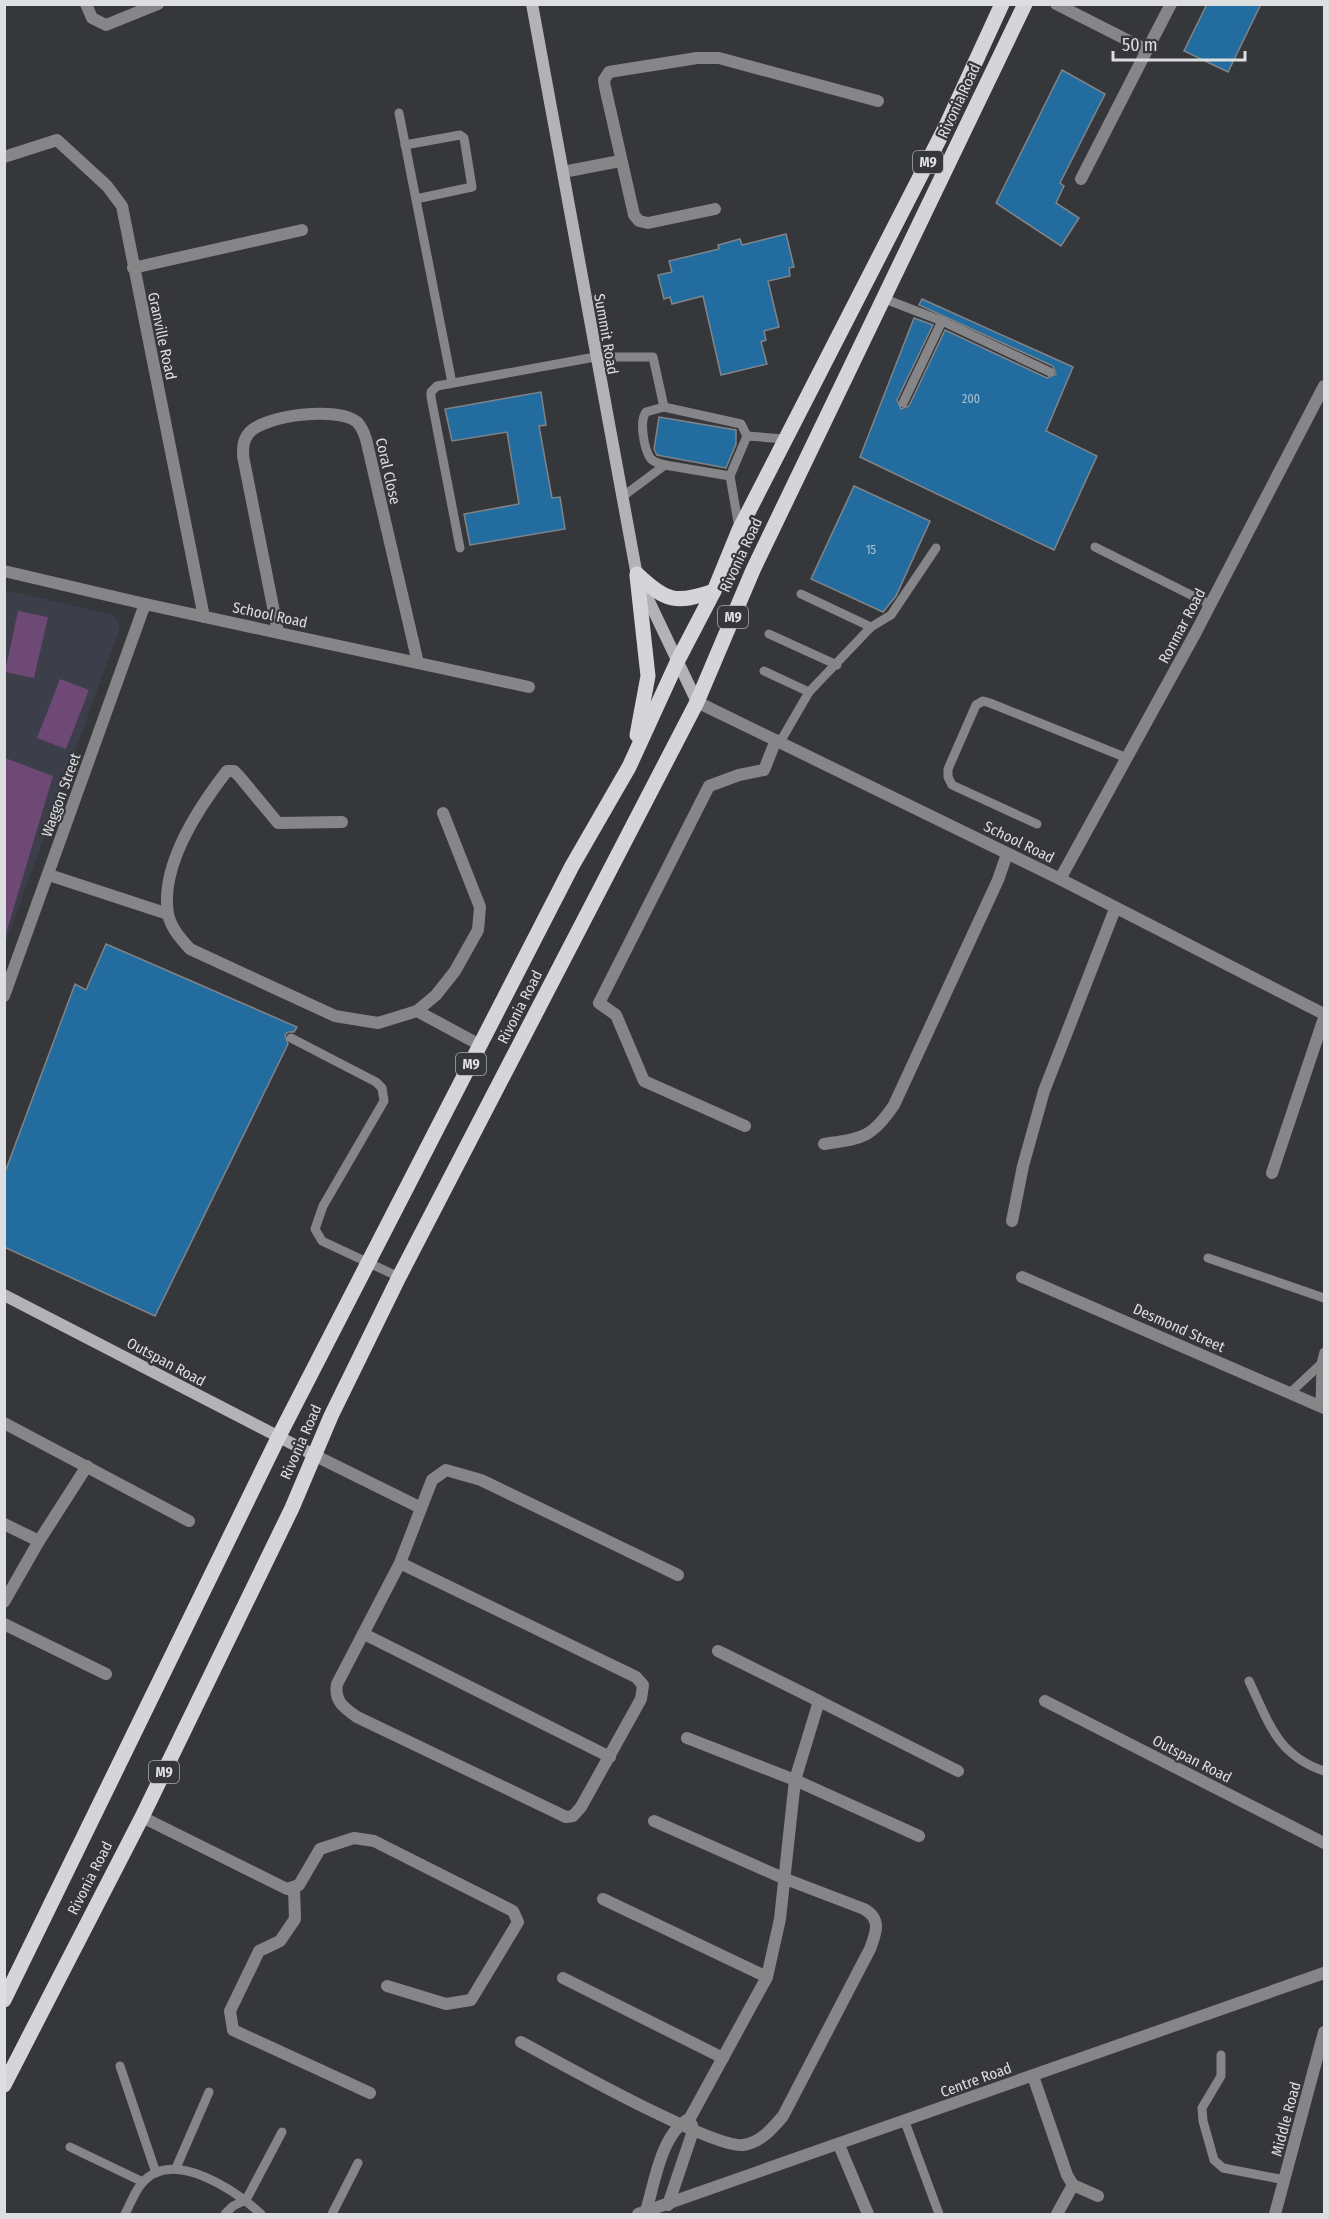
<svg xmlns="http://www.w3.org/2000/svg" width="1329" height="2219" viewBox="0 0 1329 2219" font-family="'Fira Sans Condensed',sans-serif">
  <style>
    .built { fill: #3c3f49 }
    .green { fill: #6f4975 }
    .building { fill: #236c9f; stroke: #808488; stroke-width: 1.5 }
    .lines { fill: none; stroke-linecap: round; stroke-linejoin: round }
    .lane { stroke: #868688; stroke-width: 9 }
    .street { stroke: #868688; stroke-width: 12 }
    .secondary { stroke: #b3b2b5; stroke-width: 12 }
    .primary { stroke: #d5d4d9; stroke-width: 15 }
    .labels { text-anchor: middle; stroke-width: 4.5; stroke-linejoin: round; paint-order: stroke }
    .number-label { font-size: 12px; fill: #aec2d0 }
    .shield { fill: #36373b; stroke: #abacae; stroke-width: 1.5 }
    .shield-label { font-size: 14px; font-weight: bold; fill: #dddee0 }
    .street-label { font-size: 15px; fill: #dddee0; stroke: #36373b }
  </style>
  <rect width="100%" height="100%" fill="#36373b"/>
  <polygon class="built" points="5,590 109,614 114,616 119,623 119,630 5,945"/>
  <g class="green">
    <polygon points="18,611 48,617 34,678 5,672"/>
    <polygon points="60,679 89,690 66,749 37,738"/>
    <polygon points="5,758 53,776 5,937"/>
  </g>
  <g class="building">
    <polygon points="1207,4 1261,4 1228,72 1184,51"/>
    <polygon points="1062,70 1105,94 1060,183 1064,186 1056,203 1079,218 1061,246 996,203"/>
    <polygon points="786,234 794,267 789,268 790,276 768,281 779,327 764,331 766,340 761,342 767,364 721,375 703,296 672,304 670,297 664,299 658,275 672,272 669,261 719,249 718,245 740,239 742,245"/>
    <polygon points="922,299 1073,367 1046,431 1097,456 1054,550 860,457 914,318 933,325 897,400 901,409 909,406 945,330 1047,378 1056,374 1053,366 919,305"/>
    <polygon points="541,392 546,425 539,426 552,498 560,497 565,529 470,545 464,514 519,504 507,432 452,441 445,409"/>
    <polygon points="659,417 736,430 736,444 726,468 657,455 654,449"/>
    <polygon points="854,486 930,521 896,596 883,612 811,579"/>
    <polygon points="106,944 297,1027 294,1032 288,1032 285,1035 288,1044 155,1316 4,1247 4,1175 75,984 86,990"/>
  </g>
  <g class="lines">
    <g class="lane">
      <polyline points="399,113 452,383"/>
      <polyline points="405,145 460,135 464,138 472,187 416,199"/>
      <polyline points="885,299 942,321 1050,372"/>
      <polyline points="903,403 942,321"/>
      <polyline points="664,407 741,424 747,436"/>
      <polyline points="622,497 665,465 730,476"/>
      <polyline points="739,528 730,476 747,436 785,439"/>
      <polyline points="1095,547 1211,605"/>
      <path d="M460,548L431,397V392L437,386L595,357H653L664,407L646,412C639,421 644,450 651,459C655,463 659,463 665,465"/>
      <polyline points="801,594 871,627"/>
      <polyline points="769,634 837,665"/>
      <polyline points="764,671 809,692"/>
      <polyline points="780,742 809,692 871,627 891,615 936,548"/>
      <polyline points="1037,824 952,785 948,777 948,769 976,705 983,701 990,703 1127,758"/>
      <polyline points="291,1038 376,1082 382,1088 384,1101 323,1206 315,1229 322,1241 399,1277"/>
      <polyline points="1208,1258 1324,1298"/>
      <polyline points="1290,1393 1321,1364"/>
      <polyline points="1320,1406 1321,1364 1324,1352"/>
      <path d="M1249,1681C1269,1723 1277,1755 1324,1771"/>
      <polyline points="1221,2055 1221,2076 1202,2108 1203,2121 1214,2160 1223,2168 1285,2180"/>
      <polyline points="120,2066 156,2173"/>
      <polyline points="905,2122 939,2214"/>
      <polyline points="70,2147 143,2182"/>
      <polyline points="176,2168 209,2092"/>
      <path d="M125,2214C130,2205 135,2190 143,2182C174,2148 236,2191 261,2214"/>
      <polyline points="225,2214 233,2206 246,2200 282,2132"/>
      <polyline points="332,2214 358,2163"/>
    </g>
    <g class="street">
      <polyline points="86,4 92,18 106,25 158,4"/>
      <polyline points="1056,4 1147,50 1171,4"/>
      <polyline points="4,157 57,140 107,186 122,206 204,617"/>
      <polyline points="563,172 620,161"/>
      <polyline points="1081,179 1147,50"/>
      <polyline points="715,209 648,223 639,221 634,215 605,87 604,80 609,72 697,58 719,58 878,101"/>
      <polyline points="133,268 302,230"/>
      <polyline points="4,571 145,604 529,687"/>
      <path d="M278,632L243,456C243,447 243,440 249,433C264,415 338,406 357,422C362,427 364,433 366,439L418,663"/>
      <polyline points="697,702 1060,879 1324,1014"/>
      <path d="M342,822L278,823L239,776L234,771H227C199,807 160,865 168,914C171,928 180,938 190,949L335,1016L378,1023L417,1011L436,995L455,971L478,930L480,907L443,813"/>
      <polyline points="49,875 168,914"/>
      <polyline points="1060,879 1196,632 1324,386"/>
      <polyline points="4,996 145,604"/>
      <polyline points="417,1011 480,1045"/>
      <polyline points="745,1126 644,1081 616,1015 599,1003 709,786 739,775 764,770 776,740"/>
      <path d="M824,1144C862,1138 871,1139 894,1105L998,880L1007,854"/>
      <polyline points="1272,1173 1324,1018"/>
      <polyline points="1012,1221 1023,1166 1044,1091 1115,909"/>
      <polyline points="1022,1277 1324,1408"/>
      <polyline points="4,1423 189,1521"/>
      <polyline points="314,1455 421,1508"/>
      <polyline points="4,1524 39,1541 87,1466"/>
      <path d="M400,1563L636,1677L643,1685L641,1699L581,1807L573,1816L566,1817L357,1717C344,1708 334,1701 337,1684L400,1563L432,1480L446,1470L481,1480L678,1575"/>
      <polyline points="4,1602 39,1541"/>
      <polyline points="4,1624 106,1674"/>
      <polyline points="364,1634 610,1757"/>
      <polyline points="718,1651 819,1701"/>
      <polyline points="1045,1701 1324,1843"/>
      <polyline points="687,1738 795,1780 919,1836"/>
      <polyline points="142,1817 287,1889 299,1885 320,1849 354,1838 374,1841 513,1911 518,1922 471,2000 446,2004 387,1986"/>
      <polyline points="294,1888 295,1919 280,1941 259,1951 230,2011 233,2030 370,2093"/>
      <polyline points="603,1899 767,1977"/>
      <polyline points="563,1978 723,2058"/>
      <path d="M521,2042C557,2061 713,2149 743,2145C760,2143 772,2129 783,2116L870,1949C876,1933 882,1919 864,1909L783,1878L654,1821"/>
      <polyline points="1033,2076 1067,2175 1073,2185 1098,2196"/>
      <polyline points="839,2145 868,2214"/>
      <polyline points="668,2205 693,2131 692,2125"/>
      <path d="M646,2211C655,2182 661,2133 690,2118L767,1977L780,1919L795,1780L819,1701L958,1771"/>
      <polyline points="638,2214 1324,1973"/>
      <polyline points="1057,2214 1073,2185"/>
      <polyline points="1275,2214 1324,2032"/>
    </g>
    <g class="secondary">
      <polyline points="532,4 637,576 697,702"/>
      <polyline points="4,1295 314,1455"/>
    </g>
    <g class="primary">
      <path d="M637,574C666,602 676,604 714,591"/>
      <polyline points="637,735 648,676 637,576"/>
      <polyline points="4,2000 278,1438 572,866 629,767 678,660 714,591 739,530 946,126 1002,4"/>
      <polyline points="4,2085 142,1817 292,1508 331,1416 399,1277 697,702 753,570 1025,4"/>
    </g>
  </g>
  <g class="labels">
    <g class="number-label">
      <text x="971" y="403">200</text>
      <text x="871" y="554">15</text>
    </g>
    <g class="shield">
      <rect x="913" y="151" width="30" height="22" rx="4.5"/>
      <rect x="718" y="606" width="30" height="22" rx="4.5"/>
      <rect x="456" y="1053" width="30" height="22" rx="4.5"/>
      <rect x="149" y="1761" width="30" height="22" rx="4.5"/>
    </g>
    <g class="shield-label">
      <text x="928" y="167">M9</text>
      <text x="733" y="622">M9</text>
      <text x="471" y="1069">M9</text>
      <text x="164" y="1777">M9</text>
    </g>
    <g class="street-label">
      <text transform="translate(959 101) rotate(-65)" y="5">Rivonia Road</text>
      <text transform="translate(606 334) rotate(80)" y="5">Summit Road</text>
      <text transform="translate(162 336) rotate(78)" y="5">Granville Road</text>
      <text transform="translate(388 471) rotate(77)" y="5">Coral Close</text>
      <text transform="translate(741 555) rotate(-65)" y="5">Rivonia Road</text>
      <text transform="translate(270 615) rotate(12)" y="5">School Road</text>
      <text transform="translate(1182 626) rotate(-62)" y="5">Ronmar Road</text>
      <text transform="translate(61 795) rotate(-70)" y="5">Waggon Street</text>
      <text transform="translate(1019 842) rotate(26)" y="5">School Road</text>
      <text transform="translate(520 1007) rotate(-63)" y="5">Rivonia Road</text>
      <text transform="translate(1179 1328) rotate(24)" y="5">Desmond Street</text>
      <text transform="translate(166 1362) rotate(28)" y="5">Outspan Road</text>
      <text transform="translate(301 1442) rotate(-66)" y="5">Rivonia Road</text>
      <text transform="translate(1192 1759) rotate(27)" y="5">Outspan Road</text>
      <text transform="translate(90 1878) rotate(-63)" y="5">Rivonia Road</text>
      <text transform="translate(976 2080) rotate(-20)" y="5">Centre Road</text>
      <text transform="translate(1286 2119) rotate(-75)" y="5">Middle Road</text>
    </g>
  </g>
  <rect width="1329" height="2219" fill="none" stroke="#dddee0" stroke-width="12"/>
  <path d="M1113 51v9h132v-9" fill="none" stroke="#dddee0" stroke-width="3"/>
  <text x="1122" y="51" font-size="18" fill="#dddee0" stroke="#36373b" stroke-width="4.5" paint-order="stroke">50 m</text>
</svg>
